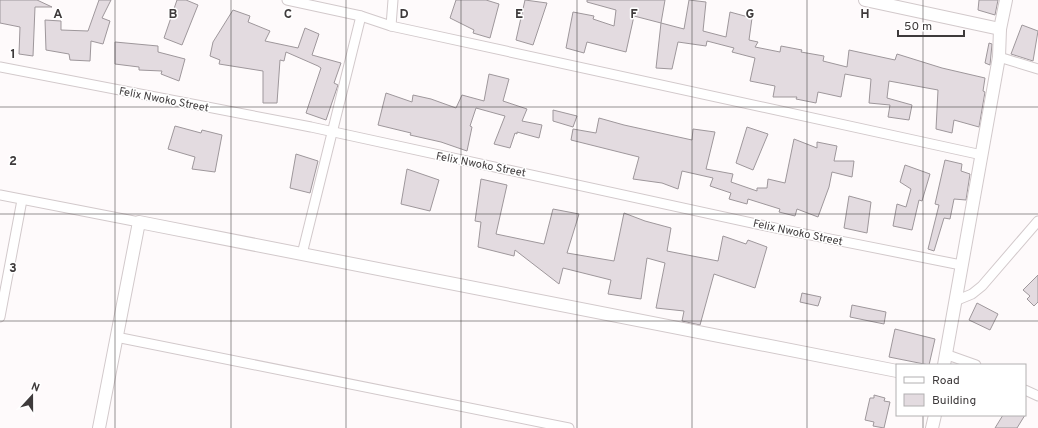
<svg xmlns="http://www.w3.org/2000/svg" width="1038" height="428" viewBox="0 0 1038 428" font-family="Overpass,sans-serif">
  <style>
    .building { fill: #e3dbe0; stroke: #9e979b }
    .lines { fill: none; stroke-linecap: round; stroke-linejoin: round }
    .minor-casing { stroke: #d2c9cb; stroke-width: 11 }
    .tertiary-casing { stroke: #d2c9cb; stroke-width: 14 }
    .minor { stroke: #fff; stroke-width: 9 }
    .tertiary { stroke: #fff; stroke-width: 12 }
    .grid { fill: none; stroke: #3e3a3b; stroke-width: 1; stroke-opacity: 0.55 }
    .labels { text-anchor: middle; stroke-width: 3; stroke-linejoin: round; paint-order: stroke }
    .street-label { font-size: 11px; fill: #3e3a3b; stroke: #fff }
    .grid-label { font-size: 13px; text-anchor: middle; font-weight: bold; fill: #3e3a3b; stroke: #fff; stroke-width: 3; stroke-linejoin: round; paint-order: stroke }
  </style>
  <rect width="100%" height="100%" fill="#fefafb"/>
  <g class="building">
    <polygon points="0,0 37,0 52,7 35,7 33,56 19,54 20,27 0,23"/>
    <polygon points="99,0 111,0 102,18 110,21 103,44 91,41 90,61 70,60 69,54 46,50 45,20 61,21 61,30 88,31"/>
    <polygon points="177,0 186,0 198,5 182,45 164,38"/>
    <polygon points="456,0 486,0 499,4 490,38 473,33 474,30 450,18"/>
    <polygon points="525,0 547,3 533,45 516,40"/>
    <polygon points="587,0 665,0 661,23 634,16 626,52 587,42 584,53 566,48 573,12 594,16 593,19 614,26 616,10 587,2"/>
    <polygon points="689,0 706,2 703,31 726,37 730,12 752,18 749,40 758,42 755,47 780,52 781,46 802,50 801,52 824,56 823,61 847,67 849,50 895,60 897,54 942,68 985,78 983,91 985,92 979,127 954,120 952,133 936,129 938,90 889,81 887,98 912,105 909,120 888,117 890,105 869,103 871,79 845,74 841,97 818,92 816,103 796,99 797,97 773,97 775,86 750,81 755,58 732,52 734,48 707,41 706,46 678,42 672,69 656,68 661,23 684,29"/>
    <polygon points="979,0 998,0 995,15 978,10"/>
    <polygon points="233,10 250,16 248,22 270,31 265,41 298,48 305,28 319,34 312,55 341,63 334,83 338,85 326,120 306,113 321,68 318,66 286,52 284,61 280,60 277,103 263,103 263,71 219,64 220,60 210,56 213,42"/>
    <polygon points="1022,25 1038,31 1033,61 1011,54"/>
    <polygon points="115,42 158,46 158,52 185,59 179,81 161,74 162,71 139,70 139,67 115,64"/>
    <polygon points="989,43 992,44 990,65 985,63"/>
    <polygon points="489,74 509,79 503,101 527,109 522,121 542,125 539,138 517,132 517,134 515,133 510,148 494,144 505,116 476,108 470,126 472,127 467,151 441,142 410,135 411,133 378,125 386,93 412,102 413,95 431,99 456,108 462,95 484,101"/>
    <polygon points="553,110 577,116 573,127 553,121"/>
    <polygon points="599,118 624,125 692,140 693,129 715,132 706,169 733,174 731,182 757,191 757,188 767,188 768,179 785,183 794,139 817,148 817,142 837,146 834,161 854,161 852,177 832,172 829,187 818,217 797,209 795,216 779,212 780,209 748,199 747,204 729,199 731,193 710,186 713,178 682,171 678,189 662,183 633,179 639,157 571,140 573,129 596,133"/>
    <polygon points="175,126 201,133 202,130 222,135 215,172 192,169 195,157 168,149"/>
    <polygon points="747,127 768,134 753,170 736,163"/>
    <polygon points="296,154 318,161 310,193 290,188"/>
    <polygon points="945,160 962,164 961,171 970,174 966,200 954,199 950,219 944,218 934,251 928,249 939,205 935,204"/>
    <polygon points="905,165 930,174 922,201 919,200 912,230 893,226 897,204 906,207 911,189 900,182"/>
    <polygon points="407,169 439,180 430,211 401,204"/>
    <polygon points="481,179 507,185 496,234 544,244 553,209 579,214 567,253 614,261 624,213 645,221 671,228 667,251 718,261 723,236 746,244 748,240 767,247 755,288 714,274 700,325 682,321 684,311 656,308 665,263 647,258 641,299 608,294 611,280 563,268 559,284 515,250 514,256 478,247 481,222 475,221"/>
    <polygon points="849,196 871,202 867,233 844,228"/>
    <polygon points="1038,275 1038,302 1034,306 1027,299 1030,296 1023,290"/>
    <polygon points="802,293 821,297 818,306 800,302"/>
    <polygon points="977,303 998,314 990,330 969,320"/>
    <polygon points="852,305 886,312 884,324 850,317"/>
    <polygon points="895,329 935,339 929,365 889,357"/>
    <polygon points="874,395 885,398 884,401 890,402 884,428 873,426 874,422 865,420 870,398 874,398"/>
    <polygon points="1003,415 1025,415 1017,428 995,428"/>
  </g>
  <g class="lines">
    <g class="minor-casing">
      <g id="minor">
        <polyline points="287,0 361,16 391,26 982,155"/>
        <polyline points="391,26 393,0"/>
        <polyline points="999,57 1038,69"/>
        <polyline points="0,67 311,127 780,229 961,265"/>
        <polyline points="0,195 139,222"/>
        <polyline points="302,254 361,16"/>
        <polyline points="955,301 972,294 982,286 1038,221"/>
        <polyline points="0,317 22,200"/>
        <polyline points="116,337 569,428"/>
        <polyline points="945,354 976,365"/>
        <polyline points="1025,390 1038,396"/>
      </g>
    </g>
    <g class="tertiary-casing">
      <g id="tertiary">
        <polyline points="865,0 1000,29"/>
        <polyline points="944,365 999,57 1000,29 1006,0"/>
        <polyline points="99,428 139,222 897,371"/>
        <polyline points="932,428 935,415"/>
      </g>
    </g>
    <use href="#minor" class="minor"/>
    <use href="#tertiary" class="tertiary"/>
  </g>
  <path class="grid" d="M115,0V428M231,0V428M346,0V428M461,0V428M577,0V428M692,0V428M807,0V428M923,0V365M0,107H1038M0,214H1038M0,321H1038M923,415V428"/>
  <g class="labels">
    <g class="street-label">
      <text transform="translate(164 99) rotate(11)" y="4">Felix Nwoko Street</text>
      <text transform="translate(481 164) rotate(11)" y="4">Felix Nwoko Street</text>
      <text transform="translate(798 232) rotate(12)" y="4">Felix Nwoko Street</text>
    </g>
  </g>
  <g class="grid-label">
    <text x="58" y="18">A</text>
    <text x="173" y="18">B</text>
    <text x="288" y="18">C</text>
    <text x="404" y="18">D</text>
    <text x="519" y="18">E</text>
    <text x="634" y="18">F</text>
    <text x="750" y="18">G</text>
    <text x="865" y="18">H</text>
    <text x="13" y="58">1</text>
    <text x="13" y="165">2</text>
    <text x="13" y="272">3</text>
  </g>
  <rect x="896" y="364" width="130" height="52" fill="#ffffff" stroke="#b2b0b1"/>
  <rect x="904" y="377" width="20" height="6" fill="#ffffff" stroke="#b2b0b1"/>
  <text x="932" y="384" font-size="12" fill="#3e3a3b">Road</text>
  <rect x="904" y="394" width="20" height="12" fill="#e3dbe0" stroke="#b2b0b1"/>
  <text x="932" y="404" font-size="12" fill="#3e3a3b">Building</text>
  <g transform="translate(32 396) rotate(21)" stroke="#ffffff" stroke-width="3" paint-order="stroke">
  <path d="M0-3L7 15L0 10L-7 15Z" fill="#3e3a3b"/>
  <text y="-6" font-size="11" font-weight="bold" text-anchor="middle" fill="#3e3a3b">N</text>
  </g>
  <path d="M898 30v6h66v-6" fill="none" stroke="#3e3a3b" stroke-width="2"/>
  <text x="904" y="30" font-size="12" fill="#3e3a3b" stroke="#ffffff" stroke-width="3" paint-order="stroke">50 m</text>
</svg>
